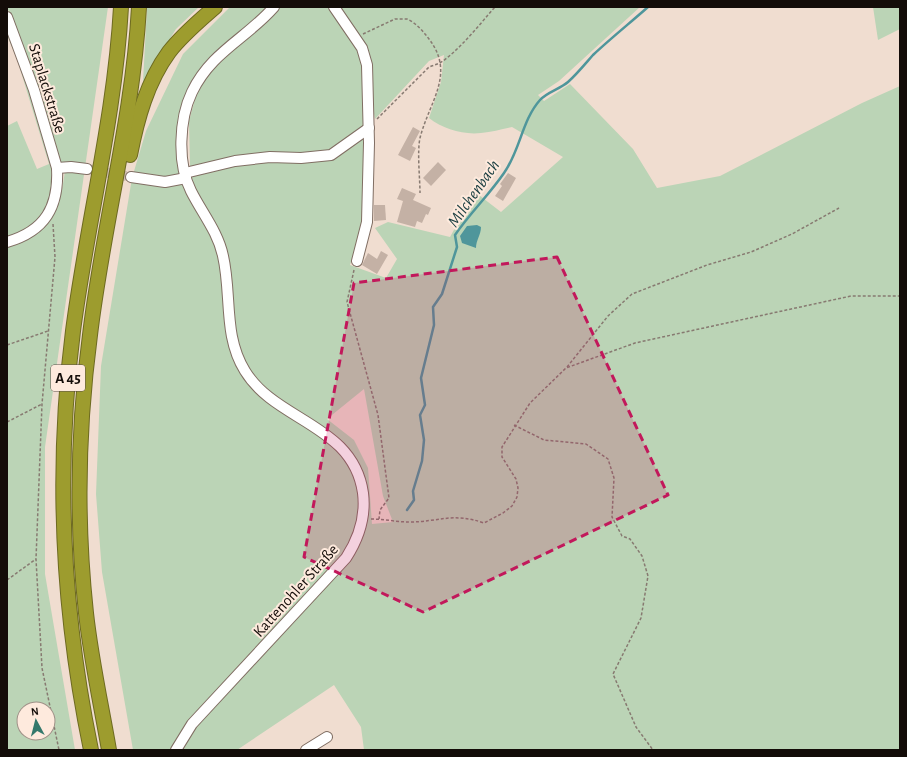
<svg xmlns="http://www.w3.org/2000/svg" width="907" height="757" viewBox="0 0 907 757" font-family="'Alegreya Sans',sans-serif">
  <style>
    .green { fill: #bbd4b6; fill-rule: evenodd }
    .water { fill: #4f969b }
    .lines { fill: none; stroke-linecap: round; stroke-linejoin: round }
    .stream { stroke: #4f969b; stroke-width: 2.5 }
    .building { fill: #c4b1a5 }
    .minor-tunnel { stroke: #cfbeb2; stroke-width: 10; stroke-dasharray: 10 5; stroke-linecap: butt }
    .minor-casing { stroke: #806e63; stroke-width: 12 }
    .highway-casing { stroke: #6d6a21; stroke-width: 16 }
    .path { stroke: #877a71; stroke-width: 1.5; stroke-dasharray: 3 2; stroke-linecap: butt }
    .minor { stroke: #fff; stroke-width: 10 }
    .highway { stroke: #9d9c2e; stroke-width: 14 }
    .marked { fill: #c2185b; fill-opacity: 0.2; stroke: #c2185b; stroke-width: 3; stroke-dasharray: 8 5; stroke-linejoin: round }
    .labels { text-anchor: middle; stroke-width: 4; stroke-linejoin: round; paint-order: stroke }
    .shield { fill: #feeadd; stroke: #5a4f48; stroke-width: 1 }
    .shield-label { font-size: 15px; font-weight: bold; fill: #130c08 }
    .street-label { font-size: 16px; fill: #130c08; stroke: #feeadd }
    .water-label { font-size: 17px; font-style: italic; fill: #1d4043; stroke: #feeadd }
  </style>
  <rect width="100%" height="100%" fill="#f0ddd0"/>
  <g class="green">
    <path d="M7,7H108L45,447V574L75,750H7V245L43,229L62,190L66,165L59,163L20,39ZM24,709H48V733H24Z"/>
    <polygon points="147,7 199,7 176,29 143,82"/>
    <path d="M230,7H274C259,24 240,36 223,51C188,80 177,124 184,167L190,166L189,121L199,84L220,61L277,7H332L355,40L363,57L370,127L356,133L331,153L300,155H270L232,159L236,162L270,158L332,156L358,136L364,135L368,141L363,223L350,265L386,278L397,259L375,228L388,222L450,237L475,192L501,212L563,157L512,127C502,129 492,132 481,133C463,135 443,129 429,118L441,82L444,55L429,61L375,119C370,98 374,74 367,54C361,37 346,22 337,7H640L559,81L538,95L544,101L570,84L633,149L657,188L720,176L862,103L900,86V750H364L361,727L334,685L237,750H133L102,572L96,494L101,366L132,178L146,131L183,54ZM364,389L383,496L393,522L372,524L368,468L354,440L327,419Z"/>
    <polygon points="873,7 900,7 900,29 878,40"/>
    <polygon points="7,17 57,168 47,215 7,242 7,126 17,121 37,169 49,164 18,62 7,35"/>
  </g>
  <path class="water" d="M477,225L481,227C481,235 476,240 476,248L462,243L460,236L467,226Z"/>
  <g class="lines">
    <path class="stream" d="M407,510L414,500L413,491L422,461L424,440L420,415L425,405L421,378L434,325L433,307L442,294L457,247L455,235C470,213 489,195 504,173C520,151 522,120 540,100C547,92 560,89 568,82C577,74 585,64 593,55C611,38 630,23 648,7"/>
  </g>
  <g class="building">
    <polygon points="413,127 420,131 412,146 416,148 410,161 398,155"/>
    <polygon points="438,162 446,170 431,186 423,178"/>
    <polygon points="508,173 516,178 503,201 495,196 502,186 500,184"/>
    <polygon points="402,188 416,194 413,200 431,208 428,215 426,214 422,223 417,221 415,227 397,222 403,201 397,199"/>
    <polygon points="374,205 385,205 386,220 374,221"/>
    <polygon points="381,251 388,255 377,274 362,265 368,253 377,259"/>
  </g>
  <g class="lines">
    <polyline class="minor-tunnel" points="87,169 131,177"/>
    <g class="minor-casing">
      <g id="minor">
        <polyline points="334,7 362,48 367,65 369,143 367,222 357,261"/>
        <path d="M7,17L34,90L57,168C59,207 45,231 7,242"/>
        <polyline points="57,168 71,167 87,169"/>
        <polyline points="185,173 235,161 270,157 301,158 331,155 369,128"/>
        <polyline points="131,177 165,182 186,178"/>
        <path d="M176,750L192,724L346,558C359,538 366,517 363,493C353,424 276,422 245,371C223,336 232,295 223,256C218,232 202,213 191,191C177,164 179,119 192,92C211,52 247,38 274,7"/>
        <polyline points="306,750 327,737"/>
      </g>
    </g>
    <g class="highway-casing">
      <g id="highway">
        <path d="M130,155C137,119 147,82 169,52C182,35 199,21 215,7"/>
        <path d="M91,750C62,610 55,473 73,331C87,223 115,116 121,7"/>
        <path d="M109,750C101,704 91,659 86,613C76,521 78,426 90,335C103,225 133,118 139,7"/>
      </g>
    </g>
    <g class="path">
      <path d="M363,34L395,19H407C416,23 423,31 429,39C456,74 429,102 420,138C417,152 420,179 420,193"/>
      <path d="M377,119L429,67C434,65 439,64 443,61C463,46 479,25 495,7"/>
      <polyline points="53,224 55,257 42,404 36,559 42,668 59,750"/>
      <polyline points="354,270 347,302 378,415 389,498 380,510 379,519"/>
      <polyline points="7,345 48,331"/>
      <polyline points="567,367 608,316 632,294 707,265 751,252 792,234 839,208"/>
      <polyline points="7,422 42,404"/>
      <polyline points="514,425 544,440 586,444 608,459 614,478 612,517 622,536 630,539 642,556 648,576 641,618 613,674 636,727 653,750"/>
      <path d="M371,519C384,519 397,522 409,522C439,522 452,512 484,523L503,513L512,506L517,497L518,488L516,479L502,457V447L530,403L566,368L635,343L722,324L851,296H900"/>
      <polyline points="7,580 36,559"/>
    </g>
    <use href="#minor" class="minor"/>
    <use href="#highway" class="highway"/>
  </g>
  <path class="marked" d="M557,257L668,495L423,612L304,557L354,283Z"/>
  <g class="labels">
    <rect class="shield" x="51" y="365" width="34" height="26" rx="3"/>
    <g class="shield-label">
      <text x="68" y="383">A 45</text>
    </g>
    <g class="street-label">
      <text transform="translate(48 88) rotate(73)" y="6">Staplackstraße</text>
      <text transform="translate(295 590) rotate(-48)" y="6">Kattenohler Straße</text>
    </g>
    <g class="water-label">
      <text transform="translate(473 193) rotate(-55)" y="6">Milchenbach</text>
    </g>
  </g>
  <rect width="907" height="757" fill="none" stroke="#130c08" stroke-width="16"/>
  <g transform="translate(36 721) rotate(353)"><circle r="19" fill="#feeadd" stroke="#a09188"/>
  <path d="M0-3L7 15L0 10L-7 15Z" fill="#34786b"/>
  <text y="-6" font-size="11" font-weight="bold" text-anchor="middle" fill="#130c08">N</text>
  </g>
</svg>
